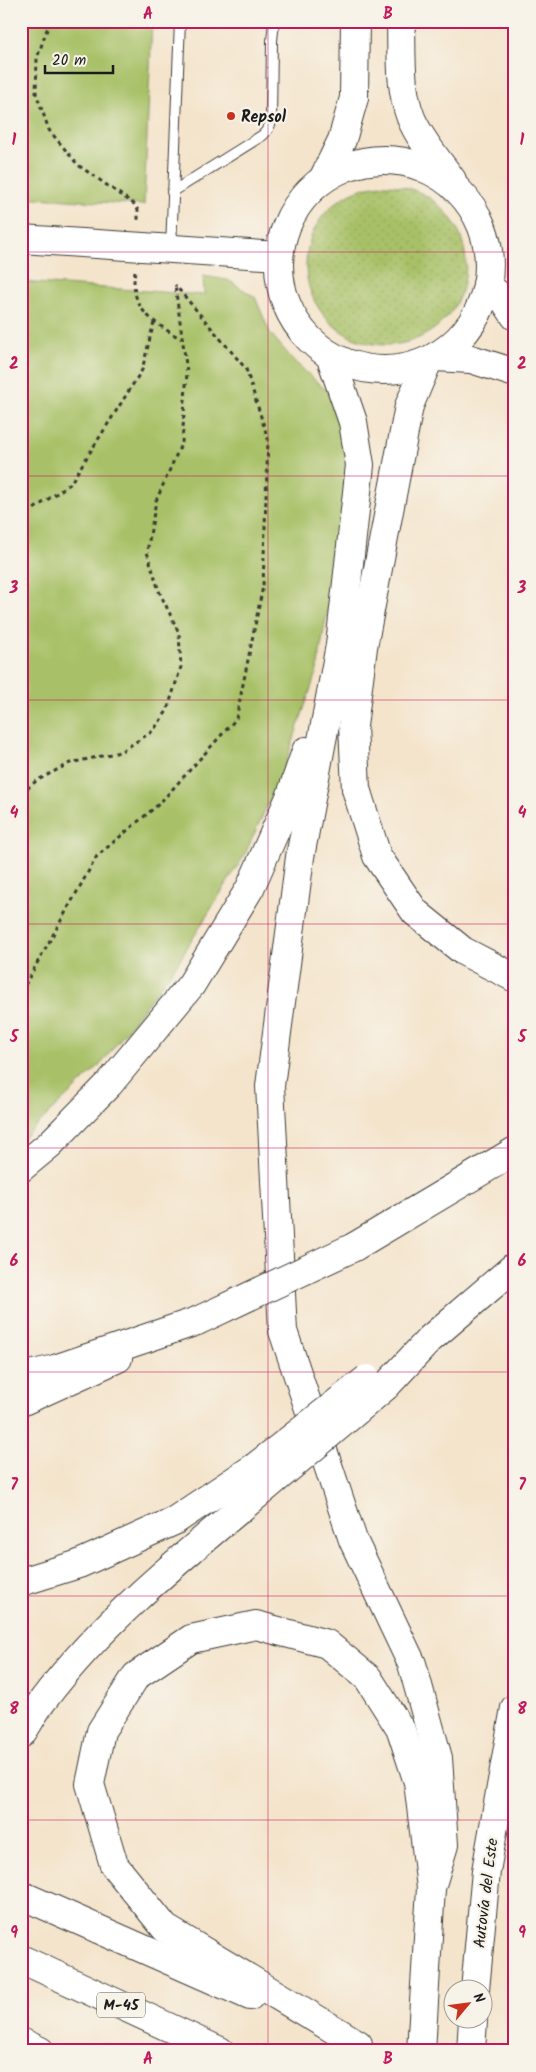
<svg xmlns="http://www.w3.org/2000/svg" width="536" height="2072" viewBox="0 0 536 2072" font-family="Kalam,sans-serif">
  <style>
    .grass { fill: url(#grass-dots); stroke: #626e42 }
    .park { fill: #a8c167; stroke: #626e42 }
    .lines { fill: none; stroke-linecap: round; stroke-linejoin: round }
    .lane-casing { stroke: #3c3a36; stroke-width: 12 }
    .secondary-casing { stroke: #3c3a36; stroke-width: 30 }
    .primary-casing { stroke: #3c3a36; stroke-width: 30 }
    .highway-casing { stroke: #3c3a36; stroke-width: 30 }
    .path { stroke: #3c3a36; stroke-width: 3; stroke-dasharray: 4 4; stroke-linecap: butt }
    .lane { stroke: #fff; stroke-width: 10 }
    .secondary { stroke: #fff; stroke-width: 28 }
    .primary { stroke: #fff; stroke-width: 28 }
    .highway { stroke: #fff; stroke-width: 28 }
    .highway-bridge-casing { stroke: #3c3a36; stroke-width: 30; stroke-linecap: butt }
    .highway-bridge { stroke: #fff; stroke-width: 28 }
    .grid { fill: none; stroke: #c2185b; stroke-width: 1; stroke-opacity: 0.55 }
    .poi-dot { fill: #c8321e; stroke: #f7f3e8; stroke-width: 2 }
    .labels { text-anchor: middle; stroke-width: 4.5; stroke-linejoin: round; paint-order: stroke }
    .shield { fill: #f7f3e8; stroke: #5e5c59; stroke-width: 1 }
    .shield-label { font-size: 15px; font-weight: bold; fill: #1c1c1c }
    .poi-label { font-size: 16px; font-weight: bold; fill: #1c1c1c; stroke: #f7f3e8; text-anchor: start }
    .street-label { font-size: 16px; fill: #1c1c1c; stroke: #f7f3e8 }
    .neatline { fill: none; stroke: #c2185b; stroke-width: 2 }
    .grid-label { font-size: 16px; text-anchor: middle; font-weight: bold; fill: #c2185b }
  </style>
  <defs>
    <pattern id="grass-dots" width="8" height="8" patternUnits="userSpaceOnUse" patternTransform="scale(1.25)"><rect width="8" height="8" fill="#a8c167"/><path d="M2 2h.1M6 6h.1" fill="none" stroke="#90a559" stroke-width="1.8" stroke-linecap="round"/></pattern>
  </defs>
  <rect width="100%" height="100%" fill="#f7f3e8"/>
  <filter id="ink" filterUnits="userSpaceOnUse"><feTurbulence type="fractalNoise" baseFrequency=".02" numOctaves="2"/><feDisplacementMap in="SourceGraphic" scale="10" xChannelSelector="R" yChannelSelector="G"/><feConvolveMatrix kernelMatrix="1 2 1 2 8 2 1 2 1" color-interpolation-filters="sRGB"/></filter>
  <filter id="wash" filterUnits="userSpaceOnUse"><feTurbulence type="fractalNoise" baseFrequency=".0096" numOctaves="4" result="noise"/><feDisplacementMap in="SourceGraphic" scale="20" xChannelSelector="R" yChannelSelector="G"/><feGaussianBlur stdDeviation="1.12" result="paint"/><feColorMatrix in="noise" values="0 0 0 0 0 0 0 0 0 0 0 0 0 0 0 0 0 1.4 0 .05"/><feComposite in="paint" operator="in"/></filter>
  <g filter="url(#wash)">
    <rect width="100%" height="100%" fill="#f4e4cc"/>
    <circle class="grass" cx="386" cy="265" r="80"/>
    <g class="park">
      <polygon points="21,21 152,21 144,205 21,197"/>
      <polygon points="203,276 228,280 255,297 270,333 295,362 328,392 345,425 352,467 317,670 283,771 245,854 177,964 102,1063 21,1140 21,282 204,295"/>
    </g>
  </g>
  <g filter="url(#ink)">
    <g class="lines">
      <g class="lane-casing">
        <g id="lane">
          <polyline points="172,192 263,135 268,129 271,122 272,41 274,21"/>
          <polyline points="171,248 180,21"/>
        </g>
      </g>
      <g class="secondary-casing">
        <g id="secondary">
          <polyline points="21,239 279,256"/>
          <polyline points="21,1402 118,1358"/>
        </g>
      </g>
      <g class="primary-casing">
        <g id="primary">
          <path d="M401,21C402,53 399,88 411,118C420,140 438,160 452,180"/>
          <circle cx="384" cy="265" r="105"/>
          <polyline points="324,177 342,140 354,98 355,21"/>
          <polyline points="487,285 505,301 515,316"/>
          <polyline points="435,357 471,359 515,373"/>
        </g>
      </g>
      <g class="highway-casing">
        <g id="highway">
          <polyline points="331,358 353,422 360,465 340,645 300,857 270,1086 283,1331 353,1540 412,1664 438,1758 444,1845 431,1888"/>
          <polyline points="428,361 409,406 363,647 353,726 356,789 377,856 415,912 463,951 515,978"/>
          <polyline points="21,1168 50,1144 109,1084 191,985 250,888 291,795 306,751"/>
          <polyline points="354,1247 515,1151"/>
          <polyline points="21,1377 55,1369 197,1321"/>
          <polyline points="386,1386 430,1339 515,1266"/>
          <polyline points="21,1582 79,1564 174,1521 255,1467"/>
          <path d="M21,1734C29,1723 35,1710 44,1699C105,1618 186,1554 264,1489"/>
          <polyline points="21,1895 250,1996"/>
          <polyline points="21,1959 220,2051"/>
          <polyline points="475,1990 486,1871 515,1708"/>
          <polyline points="21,2042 40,2051"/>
          <polyline points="358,2044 165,1928 114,1865 90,1784 101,1731 136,1676 191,1639 256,1625 327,1644 368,1678 401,1730 418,1782 431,1888 421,2051"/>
          <polyline points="471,2051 473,2020"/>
        </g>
      </g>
      <g class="path">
        <polyline points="50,21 37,58 36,93 49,130 78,165 134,204 138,210 138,222"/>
        <path d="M135,271C129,309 152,321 181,339"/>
        <polyline points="21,518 70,484 142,370 154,322"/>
        <polyline points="21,794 36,781 70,763 120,752 153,731 167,711 181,667 179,633 159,591 147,552 156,501 182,442 187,372 175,285"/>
        <polyline points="21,992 97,856 159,804 236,719 263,586 268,439 246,369 175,285"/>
      </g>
      <use href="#lane" class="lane"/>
      <use href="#secondary" class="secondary"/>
      <use href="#primary" class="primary"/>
      <use href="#highway" class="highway"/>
      <g class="highway-bridge-casing">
        <g id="highway-bridge">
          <polyline points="197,1321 354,1247"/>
          <polyline points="255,1467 367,1379"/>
          <polyline points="264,1489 386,1386"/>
        </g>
      </g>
      <use href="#highway-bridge" class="highway-bridge"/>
    </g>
  </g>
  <path class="grid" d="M268,21V2051M21,252H515M21,476H515M21,700H515M21,924H515M21,1148H515M21,1372H515M21,1596H515M21,1820H515"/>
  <circle class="poi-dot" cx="231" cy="116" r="5"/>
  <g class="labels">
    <rect class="shield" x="97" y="1992.5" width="48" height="25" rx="4"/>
    <g class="shield-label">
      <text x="121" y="2010">M-45</text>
    </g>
    <g class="poi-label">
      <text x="241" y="122">Repsol</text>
    </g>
    <g class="street-label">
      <text transform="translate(485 1893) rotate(-83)" y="6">Autovía del Este</text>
    </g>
  </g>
  <rect width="536" height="2072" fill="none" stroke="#f7f3e8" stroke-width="55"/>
  <g transform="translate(468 2004) rotate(61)"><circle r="24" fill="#f7f3e8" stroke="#9f9d96"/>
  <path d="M0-4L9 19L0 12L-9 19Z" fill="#c8321e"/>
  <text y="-8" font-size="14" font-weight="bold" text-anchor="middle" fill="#1c1c1c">N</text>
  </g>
  <path d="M45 65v8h68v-8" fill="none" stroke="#1c1c1c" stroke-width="2.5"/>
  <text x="52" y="65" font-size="15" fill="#1c1c1c" stroke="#f7f3e8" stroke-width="4" paint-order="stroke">20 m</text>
  <rect x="28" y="28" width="480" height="2016" class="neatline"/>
  <g class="grid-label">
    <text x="148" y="19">A</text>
    <text x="388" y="19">B</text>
    <text x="14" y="145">1</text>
    <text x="522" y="145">1</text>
    <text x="14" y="369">2</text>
    <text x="522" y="369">2</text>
    <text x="14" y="593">3</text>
    <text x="522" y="593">3</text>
    <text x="14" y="818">4</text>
    <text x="522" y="818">4</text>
    <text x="14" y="1042">5</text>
    <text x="522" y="1042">5</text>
    <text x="14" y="1266">6</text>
    <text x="522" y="1266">6</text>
    <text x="14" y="1490">7</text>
    <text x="522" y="1490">7</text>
    <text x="14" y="1714">8</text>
    <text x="522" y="1714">8</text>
    <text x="14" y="1938">9</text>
    <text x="522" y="1938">9</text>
    <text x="148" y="2064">A</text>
    <text x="388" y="2064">B</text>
  </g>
</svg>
